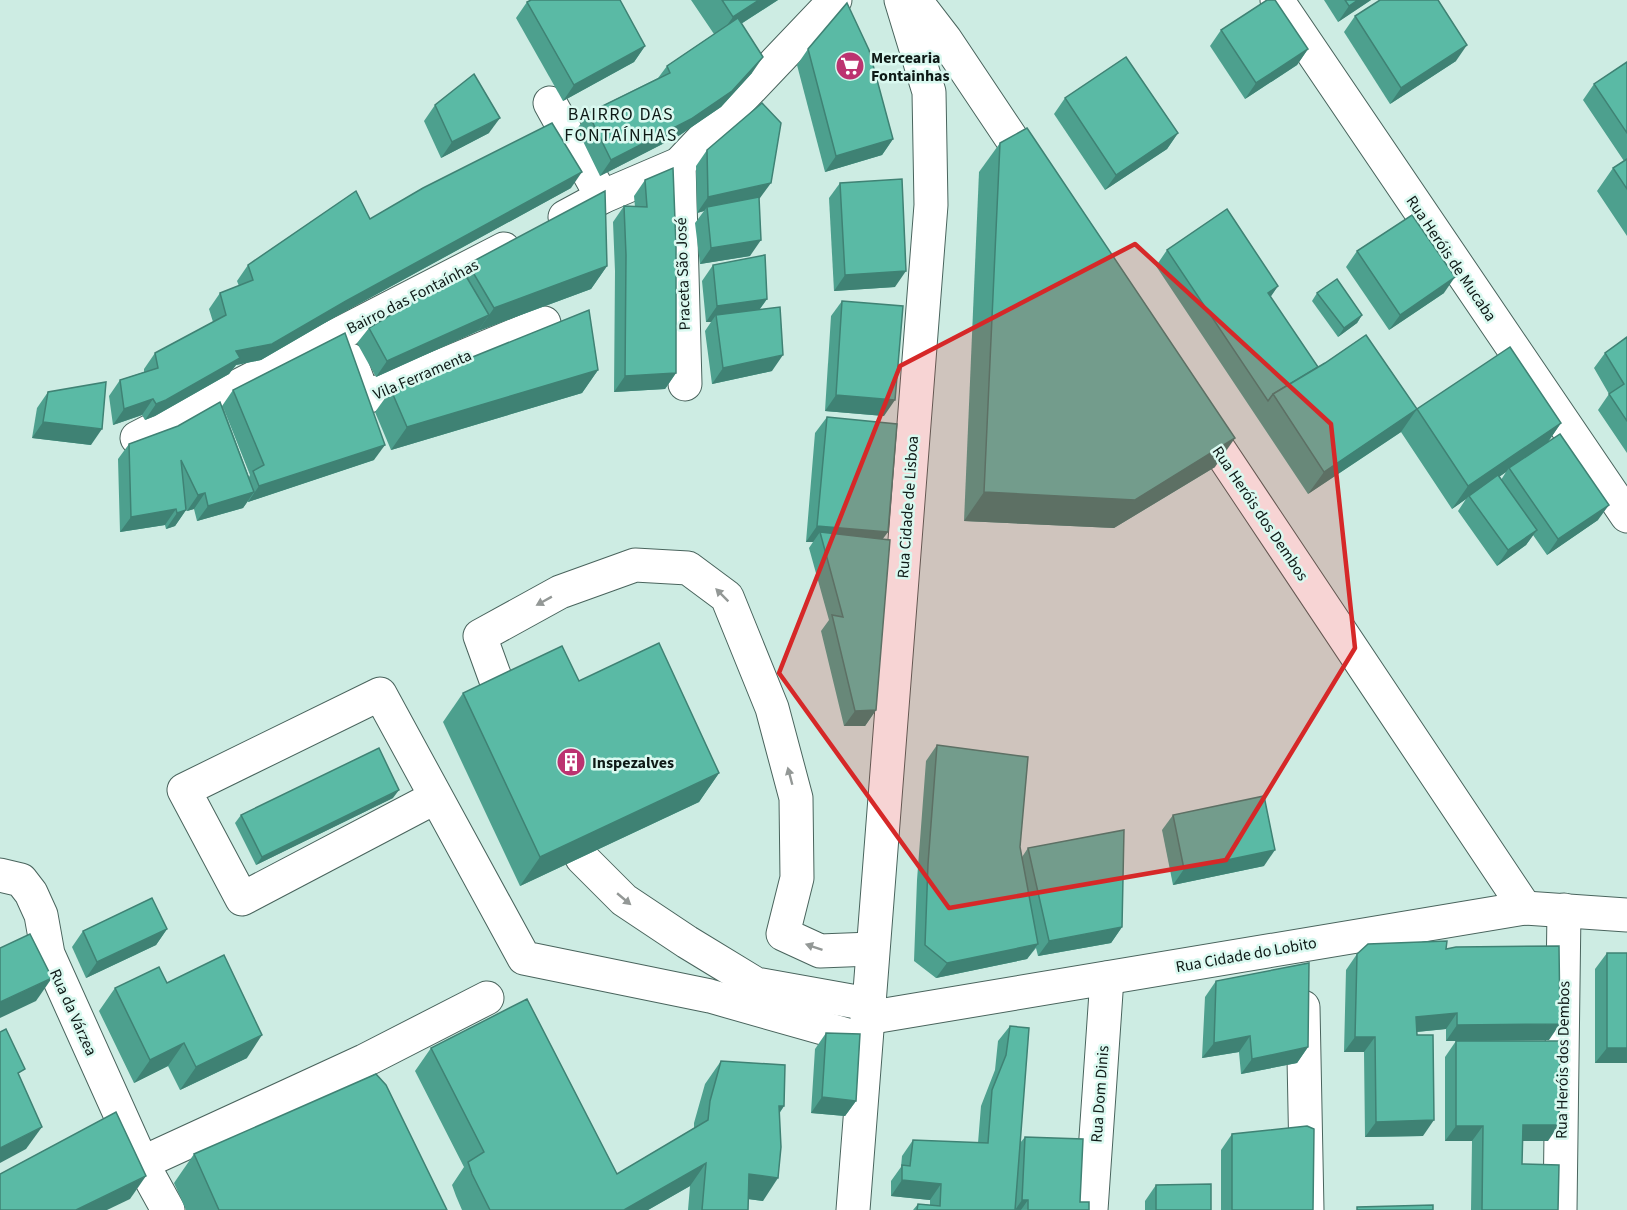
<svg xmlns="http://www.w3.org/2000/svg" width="1627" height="1210" viewBox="0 0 1627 1210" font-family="'Source Sans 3',sans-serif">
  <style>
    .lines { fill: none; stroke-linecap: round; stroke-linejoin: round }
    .minor-casing { stroke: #49645d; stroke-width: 35 }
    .minor { stroke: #fff; stroke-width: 33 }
    .wall { fill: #4da08e; fill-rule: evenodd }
    .shaded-wall { fill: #3f8274 }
    .building { fill: #5abaa5; stroke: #3f8274; stroke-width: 1.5 }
    .oneway { fill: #939896 }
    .marked { fill: #d62828; fill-opacity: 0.2; stroke: #d62828; stroke-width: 4.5; stroke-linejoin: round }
    .labels { text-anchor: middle; stroke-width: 5; stroke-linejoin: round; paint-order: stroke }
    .poi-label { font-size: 16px; font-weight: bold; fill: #0e1916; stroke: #daf9f0; text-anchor: start }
    .street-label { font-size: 16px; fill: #0e1916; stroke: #daf9f0 }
    .neighbourhood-label { font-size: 18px; letter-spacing: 1.5px; fill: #0e1916; stroke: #daf9f0 }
  </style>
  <rect width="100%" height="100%" fill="#cdece3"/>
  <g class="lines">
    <g class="minor-casing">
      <g id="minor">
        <polyline points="915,0 945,39 1036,175"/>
        <polyline points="1277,0 1627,516"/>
        <polyline points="550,103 602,197"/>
        <polyline points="679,164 685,384"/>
        <polyline points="565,217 602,197 679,164 835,0"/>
        <polyline points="350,360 364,398 544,323"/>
        <polyline points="1198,418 1525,908"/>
        <polyline points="137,438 504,249"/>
        <polyline points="501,694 480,636 560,592 635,565 688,568 727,597 772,708 796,798 797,878 783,934 820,951 872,949"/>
        <polyline points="436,797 242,899 184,790 380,694 524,958 710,996 865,1040"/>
        <polyline points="582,858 624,900 687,942 756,984 868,1004"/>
        <polyline points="0,875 21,880 31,893 41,915 48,954 142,1163 168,1210"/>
        <polyline points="1303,1007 1307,1210"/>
        <polyline points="867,1018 1525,908 1627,915"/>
        <polyline points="142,1163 364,1061 487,998"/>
        <polyline points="853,1210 931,205 929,92 901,0"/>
        <polyline points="1091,1210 1107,978"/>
        <polyline points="1560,1210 1564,910"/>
      </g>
    </g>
    <use href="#minor" class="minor"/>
  </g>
  <g class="wall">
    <polygon points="691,0 778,0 741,24 752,73 721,107 680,135 600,176 577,129 588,113 658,78 667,66 714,34"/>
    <polygon points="1324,0 1371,0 1338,22"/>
    <polygon points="527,2 645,46 634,62 563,101 516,18"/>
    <polygon points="1355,16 1456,61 1390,104 1344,32"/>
    <polygon points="1221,30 1308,49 1297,65 1245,99 1210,46"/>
    <polygon points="808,49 893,139 882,155 825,172 797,65"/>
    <polygon points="1627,62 1627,236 1597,191 1613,168 1624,161 1583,100 1594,84"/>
    <polygon points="1065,98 1178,133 1167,149 1105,190 1054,114"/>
    <polygon points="435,105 489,133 441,158 424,121"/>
    <polygon points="1000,143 1215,467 1114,528 964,521 979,172"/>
    <polygon points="707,150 760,198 759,199 750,256 700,264 695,223 704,211 697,213 696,166"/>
    <polygon points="645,180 676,373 665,389 614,392 615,271 613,222 624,206 635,207 634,196"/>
    <polygon points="840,183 895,287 834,291 829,198"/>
    <polygon points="571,188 335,317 261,360 236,365 229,374 155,416 145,420 142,415 113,425 109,396 120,380 144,372 144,369 155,353 213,322 209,309 220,293 239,286 237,281 248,265 370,219"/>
    <path d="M1167,250L1278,286L1270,297L1318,367L1417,409L1561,423L1548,442L1598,520L1547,555L1533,535L1526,545L1497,566L1458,511L1466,499L1452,509L1401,432L1308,494L1156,266ZM1506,472L1501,480L1499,477Z"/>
    <polygon points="1357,251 1444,293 1389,330 1346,267"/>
    <polygon points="468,264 607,266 591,289 478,331 376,377 357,343 369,328 463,271"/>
    <polygon points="713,265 767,299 760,309 772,371 712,384 705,331 711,322 706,322 702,281"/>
    <polygon points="1317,293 1362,315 1357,323 1338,337 1312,301"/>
    <polygon points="842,301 884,416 825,411 831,316"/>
    <polygon points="1627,337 1627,453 1598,410 1609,394 1594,368 1605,353"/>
    <polygon points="598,370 582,393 391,450 375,412 391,390"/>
    <path d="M233,390L374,460L248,502V501L243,508L197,521L194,509L187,511L186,509V510L175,526L166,529L165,525L120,532L118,459L129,444L178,426L222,406ZM223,407L250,475L249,477Z"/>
    <polygon points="48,392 91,445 32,438 37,408"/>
    <polygon points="827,417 882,539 876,710 865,726 844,726 821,631 829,620 809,548 813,542 806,542 815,433"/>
    <polygon points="579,681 719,773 699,802 520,886 443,722 463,693"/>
    <polygon points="937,745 1020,847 1022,857 1028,848 1122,927 1111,943 1038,956 1036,948 1027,959 936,978 914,961 917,880 926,761"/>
    <polygon points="393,798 256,865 235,823 241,815"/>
    <polygon points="1173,815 1264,866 1173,885 1162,830"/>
    <polygon points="167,929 156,945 86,978 72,947 83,931"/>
    <polygon points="1446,949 1549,1040 1482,1041 1548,1141 1522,1141 1522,1164 1558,1210 1471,1210 1472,1141 1445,1141 1445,1057 1456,1041 1446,1041 1446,1029 1417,1032 1423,1136 1365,1137 1364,1052 1344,1052 1346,970 1357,954"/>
    <polygon points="1607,953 1627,1063 1595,1063 1595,969"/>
    <polygon points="1216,981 1308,1047 1297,1063 1241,1074 1239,1052 1202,1058 1205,997"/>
    <polygon points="167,983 247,1058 180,1090 168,1066 134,1083 99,1011 115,988"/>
    <polygon points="1010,1026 1020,1143 1025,1137 1080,1202 1089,1210 913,1210 918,1204 930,1205 930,1200 891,1196 891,1181 901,1167 902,1156 913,1140 978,1143 981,1106 995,1070 998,1041"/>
    <polygon points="826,1033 856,1101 845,1116 811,1113 815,1049"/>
    <polygon points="431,1048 617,1174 694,1129 694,1123 705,1084 721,1061 784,1106 779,1114 763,1201 748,1199 748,1210 688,1210 690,1186 648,1210 462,1210 456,1196 452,1185 464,1167 415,1071"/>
    <polygon points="1232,1134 1313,1210 1221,1210 1221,1150"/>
    <polygon points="194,1154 447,1210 186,1210 174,1183"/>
    <polygon points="1156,1185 1211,1210 1145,1210 1145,1201"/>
  </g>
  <g class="shaded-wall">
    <polygon points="759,0 778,0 717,39 733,17"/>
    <polygon points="1358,0 1371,0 1338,22 1349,6"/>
    <polygon points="1467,45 1456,61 1390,104 1401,88"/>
    <polygon points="645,46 634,62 563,101 574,85"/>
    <polygon points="1308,49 1297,65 1245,99 1256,83"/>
    <polygon points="763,57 752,73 721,107 680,135 600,176 611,160"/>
    <polygon points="500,118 489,133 441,158 452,142"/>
    <polygon points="1178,133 1167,149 1105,190 1116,175"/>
    <polygon points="893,139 882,155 825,172 836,156"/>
    <polygon points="582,172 571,188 335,317 261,360 236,365 229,374 155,416 145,420 156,404 236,351 346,301"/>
    <polygon points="771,183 760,198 707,210 707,207 704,211 697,213 708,197"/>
    <polygon points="761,240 750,256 700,264 711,248"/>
    <polygon points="607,266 591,289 478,331 494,308"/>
    <polygon points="906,271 895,287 834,291 845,275"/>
    <polygon points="1455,277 1444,293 1389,330 1400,315"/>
    <polygon points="1278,286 1267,302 1268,293"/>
    <polygon points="767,299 756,314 716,315 711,322 706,322 717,306"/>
    <polygon points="489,315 478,331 376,377 387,361"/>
    <polygon points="1362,315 1357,323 1338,337 1344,328"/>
    <polygon points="783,355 772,371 712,384 723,368"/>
    <polygon points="598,370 582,393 391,450 407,427"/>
    <polygon points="676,373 665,389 614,392 625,376"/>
    <polygon points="836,395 895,400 884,416 825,411"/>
    <polygon points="153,399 142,415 113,425 124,409"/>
    <polygon points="1417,409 1401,432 1308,494 1324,472"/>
    <polygon points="43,422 102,429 91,445 32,438"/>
    <polygon points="1561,423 1545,446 1509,468 1506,472 1470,497 1469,496 1466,499 1452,509 1468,486"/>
    <polygon points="1235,438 1215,467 1114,528 964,521 984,492"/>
    <polygon points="385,445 374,460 248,502 259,486"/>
    <polygon points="254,492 243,508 197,521 208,506"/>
    <polygon points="205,493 194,509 187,511 198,495"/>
    <polygon points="1609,505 1598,520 1547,555 1558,539"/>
    <polygon points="176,509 165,525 120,532 131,517"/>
    <polygon points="186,510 175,526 166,529 177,513"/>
    <polygon points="817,526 888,532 876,548 820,532 813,542 806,542"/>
    <polygon points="1537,530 1526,545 1497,566 1508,550"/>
    <polygon points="876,710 865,726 844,726 855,711"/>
    <polygon points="719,773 699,802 520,886 540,857"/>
    <polygon points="399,790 393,798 256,865 262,857"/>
    <polygon points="1275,850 1264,866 1173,885 1184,869"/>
    <polygon points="1122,927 1111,943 1038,956 1049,941"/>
    <polygon points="167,929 156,945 86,978 97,962"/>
    <polygon points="1038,944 1027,959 936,978 947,963"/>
    <polygon points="52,978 36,1001 0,1018 0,1002"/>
    <polygon points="1457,1013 1446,1029 1405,1033 1416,1017"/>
    <polygon points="1560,1024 1549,1040 1446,1041 1457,1025"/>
    <polygon points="262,1035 247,1058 180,1090 196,1067"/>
    <polygon points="1250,1036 1239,1052 1202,1058 1214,1043"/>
    <polygon points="1355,1037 1375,1037 1364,1052 1344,1052"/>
    <polygon points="184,1043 168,1066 134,1083 150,1060"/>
    <polygon points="1308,1047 1297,1063 1241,1074 1252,1059"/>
    <polygon points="1607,1048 1627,1048 1627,1063 1595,1063"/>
    <polygon points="822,1097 856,1101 845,1116 811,1113"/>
    <polygon points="779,1106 784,1106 768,1129"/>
    <polygon points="1434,1120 1423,1136 1365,1137 1376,1122"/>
    <polygon points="1523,1125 1559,1125 1548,1141 1512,1141"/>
    <polygon points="1456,1126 1483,1126 1472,1141 1445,1141"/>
    <polygon points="42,1127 26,1149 0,1163 0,1148"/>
    <polygon points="706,1163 690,1186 648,1210 624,1210"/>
    <polygon points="749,1174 778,1178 763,1201 733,1197"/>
    <polygon points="146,1176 130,1199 107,1210 76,1210"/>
    <polygon points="902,1180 941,1184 930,1200 891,1196"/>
    <polygon points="1022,1200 1028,1200 1021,1210 1015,1210"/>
  </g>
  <g class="building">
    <polygon points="531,0 620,0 645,46 574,85 527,2"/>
    <polygon points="722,0 759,0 733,17"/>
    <polygon points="1267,0 1275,0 1308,49 1256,83 1221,30"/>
    <polygon points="1345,0 1358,0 1349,6"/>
    <polygon points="1380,0 1438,0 1467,45 1401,88 1355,16"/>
    <polygon points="847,3 869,50 893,139 836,156 808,49"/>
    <polygon points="738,18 763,57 732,91 691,119 611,160 588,113 670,73 667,66"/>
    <polygon points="1126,57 1178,133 1116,175 1065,98"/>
    <polygon points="1627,62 1627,133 1594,84"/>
    <polygon points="474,74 500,118 452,142 435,105"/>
    <polygon points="762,103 781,123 771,183 708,197 707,150"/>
    <polygon points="552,123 582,172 346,301 272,344 236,351 240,358 166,400 156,404 153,399 124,409 120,380 158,368 155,353 226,315 220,293 253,280 248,265 356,191 370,219 423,188"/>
    <polygon points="1027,128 1235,438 1135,500 984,492 1000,143"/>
    <polygon points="1627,159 1627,189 1613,168"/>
    <polygon points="673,168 676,247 676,373 625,376 626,255 624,206 647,207 645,180"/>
    <polygon points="902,179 906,271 845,275 840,183"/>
    <polygon points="605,191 607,266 494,308 468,264"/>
    <polygon points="759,197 761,240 711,248 707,207"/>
    <polygon points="1227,209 1278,286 1268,293 1318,367 1273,394 1268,401 1167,250"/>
    <polygon points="1412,215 1455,277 1400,315 1357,251"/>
    <polygon points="765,255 767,299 717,306 713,265"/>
    <polygon points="463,271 489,315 387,361 369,328"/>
    <polygon points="1337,279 1362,315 1344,328 1317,293"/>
    <polygon points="842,301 903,306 895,400 836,395"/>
    <polygon points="780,307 783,355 723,368 716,315"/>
    <polygon points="589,310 598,370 407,427 391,390"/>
    <polygon points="345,333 385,445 259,486 253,471 264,465 233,390"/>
    <polygon points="1366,335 1417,409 1324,472 1273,394 1325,363"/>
    <polygon points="1627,337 1627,421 1609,394 1624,384 1605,353"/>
    <polygon points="1510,347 1561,423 1468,486 1417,409"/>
    <polygon points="106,382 102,429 43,422 48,392"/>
    <polygon points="220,402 254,492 208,506 205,493 198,495 181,460 186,510 177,513 176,509 131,517 129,444 178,426"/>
    <polygon points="827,417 897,424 888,532 817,526"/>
    <polygon points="1560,434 1609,505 1558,539 1509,468"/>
    <polygon points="1498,475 1537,530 1508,550 1469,496"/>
    <polygon points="820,532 890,540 876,710 855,711 832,615 843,617"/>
    <polygon points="659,643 719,773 540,857 463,693 562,646 579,681"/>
    <polygon points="937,745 1028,757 1020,847 1038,944 947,963 925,945 928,864"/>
    <polygon points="379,748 399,790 262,857 241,815"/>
    <polygon points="1264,796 1275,850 1184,869 1173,815"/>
    <polygon points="1124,830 1122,927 1049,941 1028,848"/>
    <polygon points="152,898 167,929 97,962 83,931"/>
    <polygon points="30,934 52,978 0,1002 0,948"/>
    <polygon points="1447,941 1446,949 1456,947 1559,946 1560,1024 1457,1025 1457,1013 1416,1017 1417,1035 1433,1035 1434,1120 1376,1122 1375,1037 1355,1037 1357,954 1368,944"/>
    <rect x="1607" y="953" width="20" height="95"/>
    <polygon points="224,955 262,1035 196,1067 184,1043 150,1060 115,988 159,967 167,983"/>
    <polygon points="1309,963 1308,1047 1252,1059 1250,1036 1214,1043 1216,981"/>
    <polygon points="527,999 617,1174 708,1120 710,1101 721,1061 785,1065 784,1106 779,1106 781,1147 778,1178 749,1174 748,1210 702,1210 706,1163 624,1210 490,1210 472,1174 468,1162 484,1152 431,1048"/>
    <polygon points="1010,1026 1029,1028 1015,1210 917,1210 918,1204 940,1206 941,1184 902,1180 902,1165 910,1166 913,1140 988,1143 992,1090 1006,1055"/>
    <polygon points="6,1029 25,1069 18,1073 42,1127 0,1148 0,1032"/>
    <polygon points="826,1033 860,1034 856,1101 822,1097"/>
    <polygon points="1456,1041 1560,1041 1559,1125 1523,1125 1522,1164 1559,1165 1558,1210 1482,1210 1483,1126 1456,1126"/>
    <polygon points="376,1074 386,1085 447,1210 219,1210 194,1154"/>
    <polygon points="116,1112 146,1176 76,1210 0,1210 0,1174"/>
    <polygon points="1307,1126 1314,1129 1313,1210 1232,1210 1232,1134"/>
    <polygon points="1025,1137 1083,1139 1080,1202 1089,1202 1089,1210 1028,1210 1028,1200 1022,1200"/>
    <polygon points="1211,1184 1211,1210 1156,1210 1156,1185"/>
    <polygon points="1433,1205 1433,1210 1357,1210 1357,1207"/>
  </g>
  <defs><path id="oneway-solid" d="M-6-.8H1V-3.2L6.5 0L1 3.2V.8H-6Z" transform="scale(1.5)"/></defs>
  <g class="oneway">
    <use href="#oneway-solid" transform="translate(722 595) rotate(-135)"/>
    <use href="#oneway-solid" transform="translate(544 601) rotate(151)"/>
    <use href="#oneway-solid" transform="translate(790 776) rotate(-105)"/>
    <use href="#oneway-solid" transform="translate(624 899) rotate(40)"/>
    <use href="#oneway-solid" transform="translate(814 947) rotate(-161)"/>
  </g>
  <path class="marked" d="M1135,244L1331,424L1355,648L1226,860L949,908L779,673L900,366Z"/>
  <defs>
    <g id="supermarket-disc" transform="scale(1.5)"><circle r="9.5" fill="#bc3370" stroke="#daf9f0"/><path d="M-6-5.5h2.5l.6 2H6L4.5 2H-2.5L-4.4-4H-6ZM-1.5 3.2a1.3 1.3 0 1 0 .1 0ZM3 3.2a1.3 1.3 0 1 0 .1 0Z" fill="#fff"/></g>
    <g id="building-disc" transform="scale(1.5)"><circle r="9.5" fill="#bc3370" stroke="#daf9f0"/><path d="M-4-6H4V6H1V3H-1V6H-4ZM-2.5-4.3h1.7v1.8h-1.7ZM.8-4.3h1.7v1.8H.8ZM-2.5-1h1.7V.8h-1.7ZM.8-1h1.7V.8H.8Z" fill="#fff"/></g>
  </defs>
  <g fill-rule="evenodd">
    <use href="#supermarket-disc" x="850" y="66"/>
    <use href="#building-disc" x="571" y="762"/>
  </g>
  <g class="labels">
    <g class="poi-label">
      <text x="871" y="63">Mercearia<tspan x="871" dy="18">Fontainhas</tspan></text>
      <text x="592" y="768">Inspezalves</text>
    </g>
    <g class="street-label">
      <text transform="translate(1452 258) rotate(56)" y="6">Rua Heróis de Mucaba</text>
      <text transform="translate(682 274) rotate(-92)" y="6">Praceta São José</text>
      <text transform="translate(412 296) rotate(-27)" y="6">Bairro das Fontaínhas</text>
      <text transform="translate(422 374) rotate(-23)" y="6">Vila Ferramenta</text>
      <text transform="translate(907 507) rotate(-86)" y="6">Rua Cidade de Lisboa</text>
      <text transform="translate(1261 513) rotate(56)" y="6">Rua Heróis dos Dembos</text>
      <text transform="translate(1246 954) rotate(-10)" y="6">Rua Cidade do Lobito</text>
      <text transform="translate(74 1012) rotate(66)" y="6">Rua da Várzea</text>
      <text transform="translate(1562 1060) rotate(-89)" y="6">Rua Heróis dos Dembos</text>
      <text transform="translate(1099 1094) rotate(-86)" y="6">Rua Dom Dinis</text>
    </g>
    <g class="neighbourhood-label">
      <text x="621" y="120">BAIRRO DAS<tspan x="621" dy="21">FONTAÍNHAS</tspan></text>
    </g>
  </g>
</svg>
